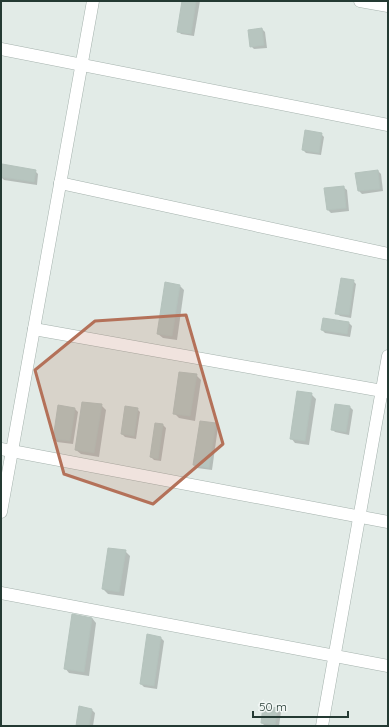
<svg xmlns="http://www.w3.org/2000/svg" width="389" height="727" viewBox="0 0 389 727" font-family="Quicksand,sans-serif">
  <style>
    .shadow { fill: #0003 }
    .building { fill: #b7c5bf; stroke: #b5c3bd }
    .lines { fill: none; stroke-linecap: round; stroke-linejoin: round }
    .minor-casing { stroke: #a5b2ad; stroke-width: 13 }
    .minor { stroke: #fff; stroke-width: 12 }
    .marked { fill: #b47159; fill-opacity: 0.2; stroke: #b47159; stroke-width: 3; stroke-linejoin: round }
  </style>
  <rect width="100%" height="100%" fill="#e2ebe7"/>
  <g class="shadow">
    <polygon points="183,1 200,1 194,36 181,34 178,31"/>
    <polygon points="262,29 265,32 267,48 254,49 251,46"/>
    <polygon points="321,134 324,137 321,155 306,153 303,150"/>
    <polygon points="35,171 38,174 37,185 4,180 1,177"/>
    <polygon points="378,171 381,174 383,191 362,194 359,191"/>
    <polygon points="343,187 347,190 349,211 331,213 328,210"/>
    <polygon points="353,281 356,284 351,318 340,316 336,313"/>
    <polygon points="180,286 184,290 177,340 163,338 158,334"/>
    <polygon points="349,323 352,326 350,337 325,333 322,330"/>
    <polygon points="196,375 201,380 195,421 179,418 174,413"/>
    <polygon points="311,394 316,399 309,445 295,443 291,438"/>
    <polygon points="101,405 106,410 99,457 81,454 76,450"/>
    <polygon points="350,407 353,410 349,435 335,432 332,429"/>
    <polygon points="75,409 78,412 73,444 57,442 54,438"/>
    <polygon points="137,409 140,412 136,439 125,437 122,434"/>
    <polygon points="215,424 218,427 212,470 197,468 194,465"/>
    <polygon points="163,425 166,428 161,461 154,460 151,457"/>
    <polygon points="125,551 130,556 124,596 108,594 103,589"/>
    <polygon points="92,618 96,623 89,676 69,673 65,668"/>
    <polygon points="161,638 164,641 157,689 144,687 141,684"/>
    <polygon points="80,707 92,710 95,713 93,726 77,726"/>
    <polygon points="278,709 281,712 279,726 265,726 262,723"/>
  </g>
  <g class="building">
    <polygon points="182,1 196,1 191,34 177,32"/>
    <polygon points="262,28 264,45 250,47 248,30"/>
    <polygon points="305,130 322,133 319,153 302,150"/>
    <polygon points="2,164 36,170 34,182 1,177"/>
    <polygon points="378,170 380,189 358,191 355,173"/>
    <polygon points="344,186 346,208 327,210 324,188"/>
    <polygon points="341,278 354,280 349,315 335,314"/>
    <polygon points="165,282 180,285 172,336 157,334"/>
    <polygon points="323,318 349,322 347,334 321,330"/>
    <polygon points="179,372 197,374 190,416 173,414"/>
    <polygon points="297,391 312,393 305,441 290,439"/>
    <polygon points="82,402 102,404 94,453 75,450"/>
    <polygon points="335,404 350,406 346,432 331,430"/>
    <polygon points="58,405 75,408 70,441 53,439"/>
    <polygon points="125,406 138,408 134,436 121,434"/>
    <polygon points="200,421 216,423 209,468 193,465"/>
    <polygon points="155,423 163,424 158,459 150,457"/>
    <polygon points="108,548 126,550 119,592 102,589"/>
    <polygon points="72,614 92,618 84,672 64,669"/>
    <polygon points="147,634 161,637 154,686 140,684"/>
    <polygon points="79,706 92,709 89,726 76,726"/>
    <polygon points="263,706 278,708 275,725 261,723"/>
  </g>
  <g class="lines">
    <g class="minor-casing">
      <g id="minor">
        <polyline points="360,1 388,6"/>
        <polyline points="1,49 388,125"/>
        <polyline points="60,183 388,254"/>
        <polyline points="34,329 388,392"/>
        <polyline points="1,449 388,522"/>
        <polyline points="1,512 93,1"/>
        <polyline points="1,593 388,666"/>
        <polyline points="322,726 388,356"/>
      </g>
    </g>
    <use href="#minor" class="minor"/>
  </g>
  <path class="marked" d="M186,315L223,444L153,504L64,474L35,370L95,321Z"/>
  <rect width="389" height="727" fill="none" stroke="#243a33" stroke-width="4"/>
  <path d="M253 711v6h95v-6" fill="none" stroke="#243a33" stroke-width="2"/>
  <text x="259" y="711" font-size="12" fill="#243a33" stroke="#f2f7f5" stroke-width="3" paint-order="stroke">50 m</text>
</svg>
